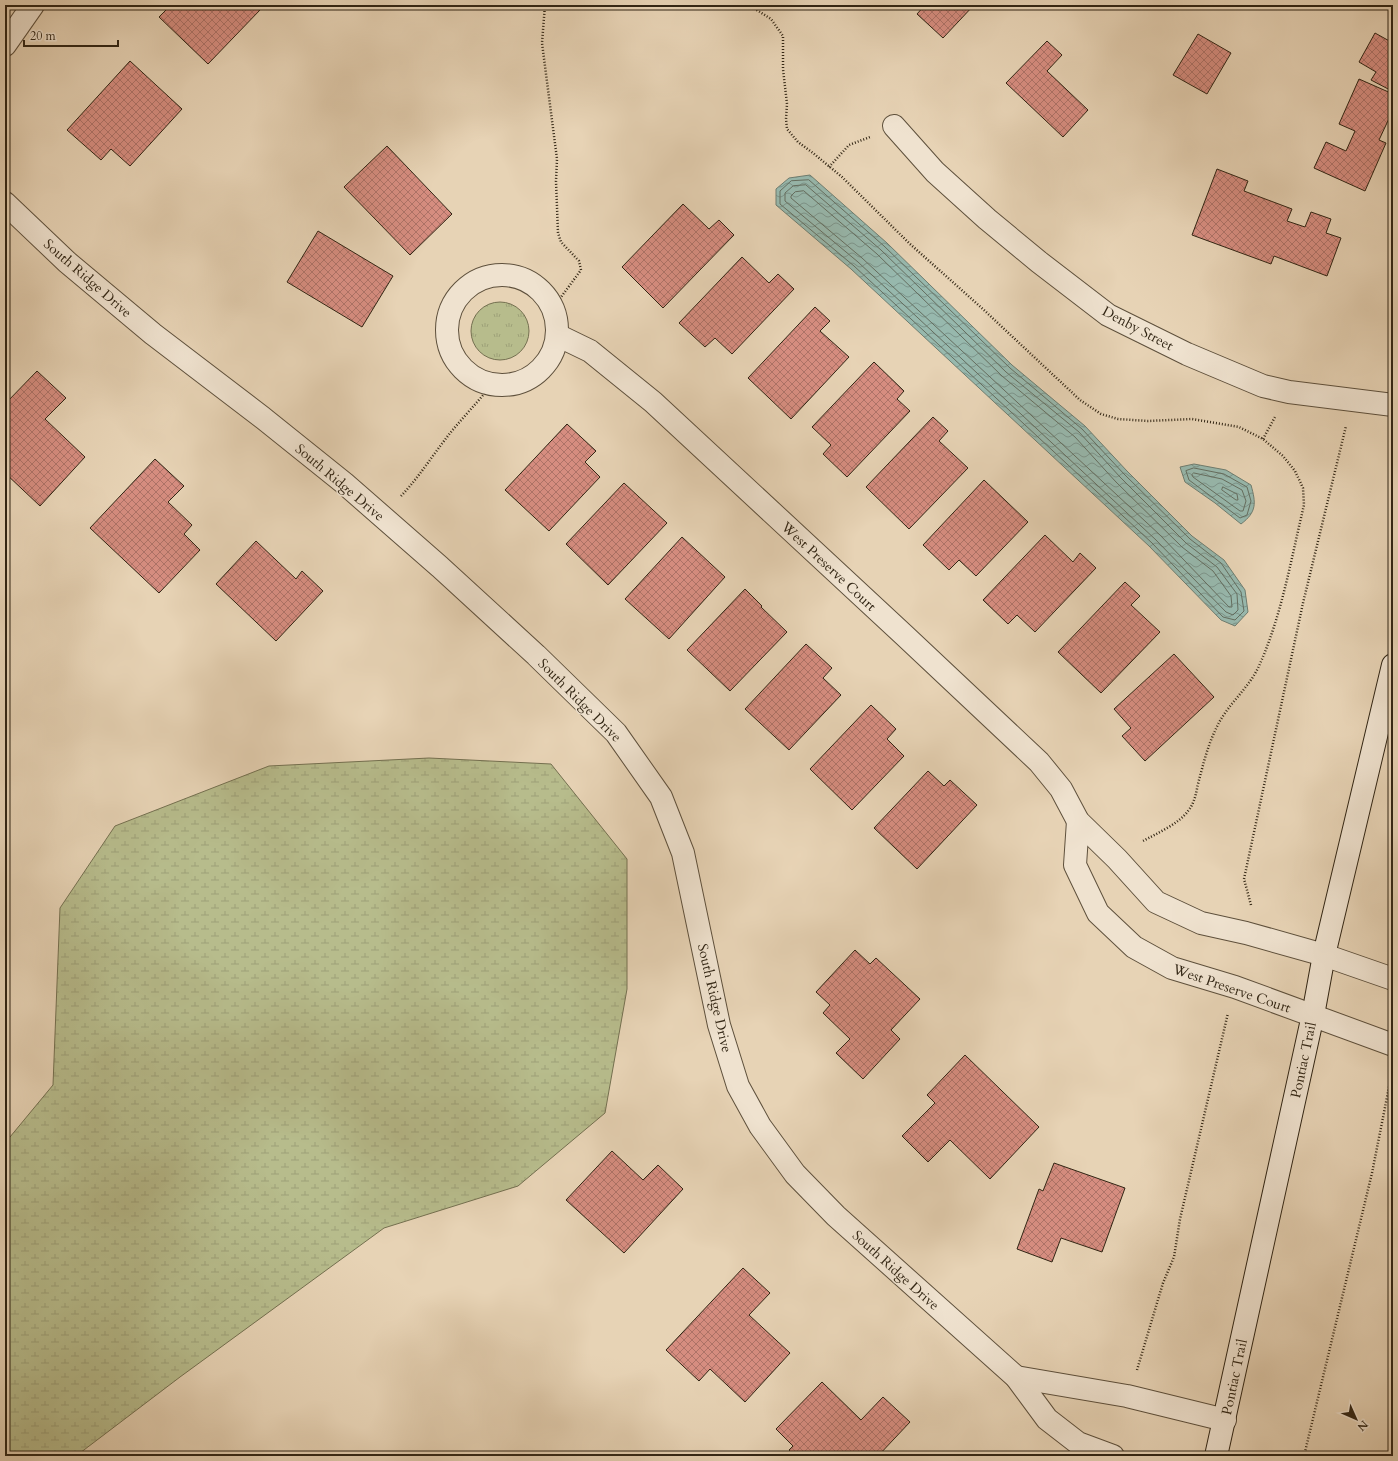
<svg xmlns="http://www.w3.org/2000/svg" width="1398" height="1461" viewBox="0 0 1398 1461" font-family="Cardo,serif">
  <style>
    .grass { fill: url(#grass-tufts); stroke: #747050 }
    .wetland { fill: url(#wetland-marsh); stroke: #747050 }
    .water { fill: url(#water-waves); stroke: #6e7d70 }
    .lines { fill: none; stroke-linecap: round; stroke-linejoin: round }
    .shore { stroke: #646e60; stroke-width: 1 }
    .building { fill: url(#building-cross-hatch); stroke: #312514 }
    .minor-casing { stroke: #5e503c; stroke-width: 24 }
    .secondary-casing { stroke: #312514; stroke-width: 24 }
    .path { stroke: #312514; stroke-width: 2.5; stroke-dasharray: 1 2; stroke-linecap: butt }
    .minor { stroke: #efe2cf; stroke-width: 22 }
    .secondary { stroke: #efe2cf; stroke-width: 22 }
    .labels { text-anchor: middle; stroke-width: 3; stroke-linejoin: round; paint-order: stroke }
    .street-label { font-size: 14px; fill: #312514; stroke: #efe2cf }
  </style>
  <defs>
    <pattern id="grass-tufts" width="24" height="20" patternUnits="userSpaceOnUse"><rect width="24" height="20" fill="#b7bc8c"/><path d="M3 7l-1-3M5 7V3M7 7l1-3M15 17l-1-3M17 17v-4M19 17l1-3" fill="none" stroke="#9ea178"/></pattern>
    <pattern id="wetland-marsh" width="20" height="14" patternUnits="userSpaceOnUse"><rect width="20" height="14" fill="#b7bc8c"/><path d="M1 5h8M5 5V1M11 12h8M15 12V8" fill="none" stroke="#9ea178"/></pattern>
    <pattern id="water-waves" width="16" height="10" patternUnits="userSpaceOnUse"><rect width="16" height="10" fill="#97b8ad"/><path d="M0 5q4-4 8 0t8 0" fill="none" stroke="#7c958c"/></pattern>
    <pattern id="building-cross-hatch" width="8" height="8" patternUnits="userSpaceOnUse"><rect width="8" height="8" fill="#d68d80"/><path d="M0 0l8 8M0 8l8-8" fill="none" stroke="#ae7368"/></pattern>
  </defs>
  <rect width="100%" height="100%" fill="#e7d3b5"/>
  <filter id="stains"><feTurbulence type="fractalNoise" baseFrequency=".005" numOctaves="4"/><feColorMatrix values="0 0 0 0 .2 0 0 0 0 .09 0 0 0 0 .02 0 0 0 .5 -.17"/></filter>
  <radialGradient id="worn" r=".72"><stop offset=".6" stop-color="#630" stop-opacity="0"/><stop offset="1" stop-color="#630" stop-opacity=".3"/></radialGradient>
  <circle class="grass" cx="500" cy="331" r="29"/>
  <polygon class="wetland" points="429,758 551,764 627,859 627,989 605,1113 518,1186 384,1228 180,1377 76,1456 5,1456 5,1143 53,1085 60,908 115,826 269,766"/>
  <g class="water">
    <polygon points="810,175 887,243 1012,365 1085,426 1127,471 1192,536 1224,560 1245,590 1248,612 1235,626 1221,620 1149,546 851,269 776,205 776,189 789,178"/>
    <path d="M1194,464L1226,470L1251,485C1256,503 1257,512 1241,524L1215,503L1185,482L1180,467Z"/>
  </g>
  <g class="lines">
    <g class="shore">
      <polygon points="809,180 884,246 1010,368 1082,429 1124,474 1190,539 1221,563 1241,592 1244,611 1235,620 1223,617 1152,543 854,266 780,204 780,191 791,181"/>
      <polygon points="806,185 881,250 1006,372 1079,432 1120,477 1186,543 1217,567 1237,594 1238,610 1233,615 1226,612 1156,540 858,262 785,201 785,193 793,186"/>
      <polygon points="804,191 877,254 1002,376 1075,437 1116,482 1182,547 1213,571 1231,596 1232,607 1229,607 1160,535 862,258 791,198 791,196 795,192"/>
      <polygon points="1194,468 1224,474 1247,487 1251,501 1247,515 1240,518 1189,480 1186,471"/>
      <polygon points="1194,473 1222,479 1242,490 1246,501 1243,511 1240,511 1193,477 1192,475"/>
      <polygon points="1223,487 1237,494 1238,500 1236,500 1222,490"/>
    </g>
  </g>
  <g class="building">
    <polygon points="171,5 255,5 260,10 208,64 159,17"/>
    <polygon points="925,5 974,5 943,38 917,14"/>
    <polygon points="1375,33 1393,43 1393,89 1392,91 1371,80 1376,72 1359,62"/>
    <polygon points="1198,34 1231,53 1207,94 1173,75"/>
    <polygon points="1047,41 1062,55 1047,71 1088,110 1063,137 1006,83"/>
    <polygon points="130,61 182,109 130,166 111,149 101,160 67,130"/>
    <polygon points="1359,79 1393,94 1393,110 1379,140 1386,143 1365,191 1314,168 1326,142 1346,151 1355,131 1339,124"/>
    <polygon points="387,146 452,214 410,255 344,187"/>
    <polygon points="1217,169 1248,181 1244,191 1292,209 1287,221 1305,227 1311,212 1331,219 1326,233 1341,238 1327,276 1274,256 1271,264 1192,235"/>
    <polygon points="683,204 709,229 719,220 734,235 663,308 622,267"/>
    <polygon points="318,231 393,276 362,327 287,282"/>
    <polygon points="742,257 769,283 778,274 794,289 732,354 715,338 705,347 679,323"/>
    <polygon points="815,307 830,321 820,331 849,357 791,419 748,378"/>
    <polygon points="874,362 904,391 897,399 910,411 847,477 823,454 831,445 812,427"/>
    <polygon points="37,371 66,398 45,419 85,457 40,506 5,473 5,404"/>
    <polygon points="933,417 948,431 939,441 968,468 909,529 866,487"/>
    <polygon points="567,424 596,451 585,462 600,477 549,531 505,490"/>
    <polygon points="155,459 184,486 168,502 192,525 184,534 200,550 159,593 90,528"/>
    <polygon points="984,480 1028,522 976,576 959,560 949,570 923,545"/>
    <polygon points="624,483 667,523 608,585 566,544"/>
    <polygon points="1045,535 1073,562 1080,553 1096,568 1035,632 1017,615 1008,624 983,600"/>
    <polygon points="682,537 725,577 669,639 625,599"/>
    <polygon points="256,541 296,579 302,571 323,591 276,641 216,584"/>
    <polygon points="1125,582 1140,596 1131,605 1160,632 1101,693 1058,652"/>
    <polygon points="745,589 762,606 761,607 787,632 730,691 687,650"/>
    <polygon points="806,644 832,668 823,678 841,695 789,750 745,709"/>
    <polygon points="1174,654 1214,697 1145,761 1122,736 1131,728 1114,709"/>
    <polygon points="871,705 896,729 887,739 904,756 852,810 810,769"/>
    <polygon points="928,771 944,786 950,780 977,805 917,869 874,828"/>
    <polygon points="855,950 870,964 876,958 920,999 891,1030 900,1039 863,1079 836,1053 850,1039 823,1013 830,1005 816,992"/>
    <polygon points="965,1055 1039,1127 990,1179 950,1140 928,1162 902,1136 935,1103 927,1095"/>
    <polygon points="612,1151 643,1180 658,1165 683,1189 624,1253 566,1200"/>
    <polygon points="1054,1163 1125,1188 1102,1252 1061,1238 1052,1262 1017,1249 1039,1189 1043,1191"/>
    <polygon points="743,1268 770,1293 749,1315 790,1353 745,1402 710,1369 699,1381 666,1350"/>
    <polygon points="822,1382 861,1420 883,1397 910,1422 878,1456 795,1456 789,1450 793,1446 776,1429"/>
  </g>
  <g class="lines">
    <g class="minor-casing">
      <g id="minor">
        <polyline points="5,45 33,5"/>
        <polyline points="894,126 935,172 987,219 1039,262 1108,315 1187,354 1263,386 1289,392 1393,405"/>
        <polyline points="5,203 67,262 153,334 263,418 344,483 440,567 536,655 616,733 661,797 683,853 719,1025 738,1086 760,1126 795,1174 836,1216 1016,1377 1047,1419 1078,1443 1113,1456"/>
        <circle cx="502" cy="330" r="55"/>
        <polyline points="557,335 590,351 653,402 904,635 1039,762 1061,789 1078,821 1117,859 1156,902 1201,923 1246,933 1324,955 1393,979"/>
        <polyline points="1078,821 1075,865 1098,913 1134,947 1172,968 1235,987 1393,1045"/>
        <polyline points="1016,1377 1127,1396 1225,1420"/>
      </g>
    </g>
    <g class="secondary-casing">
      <polyline id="secondary" points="1216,1456 1313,1015 1324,955 1393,665"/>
    </g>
    <g class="path">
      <polyline points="545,5 542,43 557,159 556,181 558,233 561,242 579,261 581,270 553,308"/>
      <path d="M749,5L771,19L783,36V69L787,104L786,119L787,129L798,142L813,153L842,177L910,244L985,311L1080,400L1101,414L1118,419L1148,421L1192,419L1239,427L1263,439L1283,456L1295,471L1303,488L1304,505C1291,559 1282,615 1259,666C1248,690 1225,706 1215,731C1208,745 1203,765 1199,780C1196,791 1196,801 1188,811C1180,823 1156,834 1143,841"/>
      <polyline points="829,167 849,145 870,137"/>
      <polyline points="1263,439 1275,417"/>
      <path d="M401,496C420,476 434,453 451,432C464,416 479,401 492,384"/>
      <polyline points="1251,905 1244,879 1303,603 1346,426"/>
      <polyline points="1137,1370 1163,1283 1174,1257 1180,1219 1228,1013"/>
      <polyline points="1304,1456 1372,1173 1392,1072"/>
    </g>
    <use href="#minor" class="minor"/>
    <use href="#secondary" class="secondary"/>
  </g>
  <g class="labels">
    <g class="street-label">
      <text transform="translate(88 278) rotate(41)" y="5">South Ridge Drive</text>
      <text transform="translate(1138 328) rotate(28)" y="5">Denby Street</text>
      <text transform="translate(340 482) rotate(40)" y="5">South Ridge Drive</text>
      <text transform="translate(829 566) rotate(43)" y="5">West Preserve Court</text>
      <text transform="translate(580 700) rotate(45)" y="5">South Ridge Drive</text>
      <text transform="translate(1232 988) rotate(19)" y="5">West Preserve Court</text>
      <text transform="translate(715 998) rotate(77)" y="5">South Ridge Drive</text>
      <text transform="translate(1303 1060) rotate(-78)" y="5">Pontiac Trail</text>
      <text transform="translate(896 1270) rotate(42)" y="5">South Ridge Drive</text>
      <text transform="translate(1234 1377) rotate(-78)" y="5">Pontiac Trail</text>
    </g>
  </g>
  <rect width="1398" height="1461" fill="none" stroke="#e7d3b5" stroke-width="20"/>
  <rect x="6" y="6" width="1386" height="1449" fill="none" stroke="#312514" stroke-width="2"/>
  <rect x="10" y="10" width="1378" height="1441" fill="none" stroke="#312514"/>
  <g transform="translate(1356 1419) rotate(135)" stroke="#efe2cf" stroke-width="3" paint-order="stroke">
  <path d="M0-3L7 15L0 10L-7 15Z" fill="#312514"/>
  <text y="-6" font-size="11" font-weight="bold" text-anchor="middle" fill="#312514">N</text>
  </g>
  <path d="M24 40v6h94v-6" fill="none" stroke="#312514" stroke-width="2"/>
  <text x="30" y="40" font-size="12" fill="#312514" stroke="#efe2cf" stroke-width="3" paint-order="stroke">20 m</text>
  <rect width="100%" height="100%" filter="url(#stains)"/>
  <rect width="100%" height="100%" fill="url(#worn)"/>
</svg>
